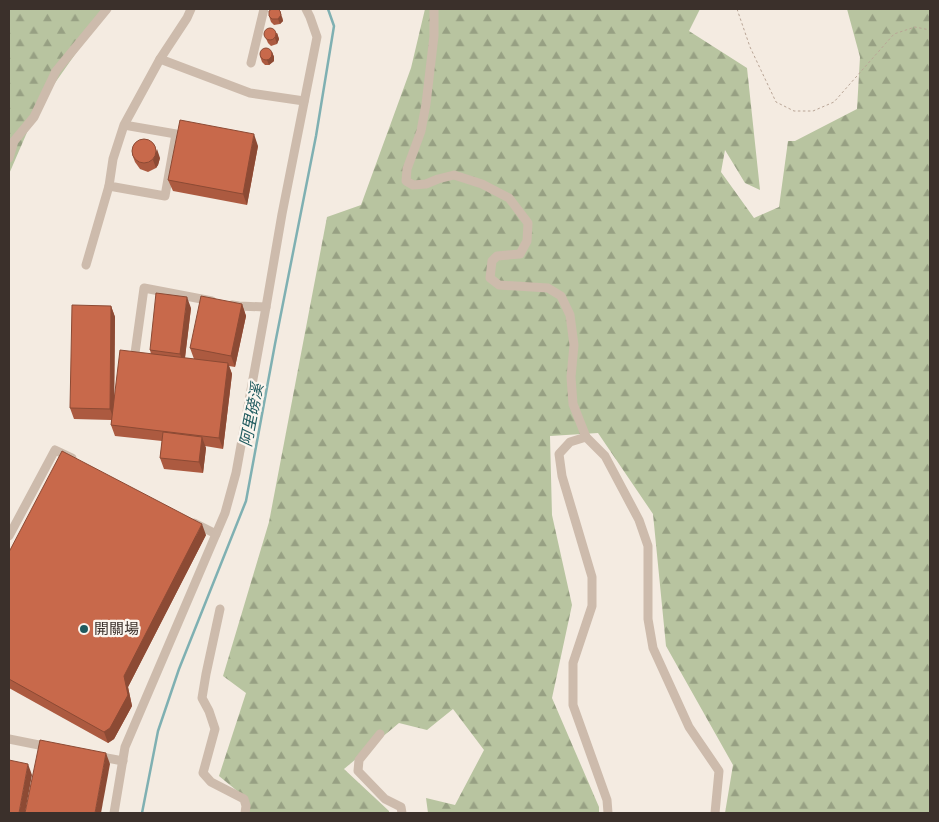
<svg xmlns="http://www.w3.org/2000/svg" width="939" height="822" viewBox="0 0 939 822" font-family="'DejaVu Sans','Noto Sans TC',sans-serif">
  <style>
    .forest { fill: url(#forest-firs) }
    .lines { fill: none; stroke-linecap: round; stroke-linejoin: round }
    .stream { stroke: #7fb0b2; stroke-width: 2.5 }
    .path { stroke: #b9a596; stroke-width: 1; stroke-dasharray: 2.5 2.5; stroke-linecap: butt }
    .minor { stroke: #cdbbac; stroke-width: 9 }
    .wall { fill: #ac5a40 }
    .shaded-wall { fill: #8c4a34 }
    .building { fill: #c8694b; stroke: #8c4a34 }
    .poi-dot { fill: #1f5a5e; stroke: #fbf5ee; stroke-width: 2 }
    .labels { text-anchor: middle; stroke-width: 4.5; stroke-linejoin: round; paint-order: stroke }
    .poi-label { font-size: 15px; fill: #3b302b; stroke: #fbf5ee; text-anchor: start }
    .water-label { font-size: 16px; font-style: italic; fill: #1f5a5e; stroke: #fbf5ee }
  </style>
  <defs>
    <pattern id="forest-firs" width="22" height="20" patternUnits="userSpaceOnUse" patternTransform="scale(1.25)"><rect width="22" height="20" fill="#b8c4a0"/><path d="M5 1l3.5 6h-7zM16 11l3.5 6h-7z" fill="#97a083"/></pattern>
  </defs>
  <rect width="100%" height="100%" fill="#f4ebe1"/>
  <g class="forest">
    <polygon points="9,9 107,9 38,107 9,174"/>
    <polygon points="425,9 700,9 689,31 747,68 760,190 745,183 725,150 721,172 754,218 779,207 788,141 795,141 857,109 860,57 847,9 930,9 930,813 725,813 733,765 666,646 653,514 598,433 550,436 552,515 572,605 552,698 599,807 599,813 428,813 426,798 455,805 484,750 453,709 427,730 399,723 344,769 389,811 389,813 248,813 247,799 219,776 246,693 223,676 269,522 327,217 361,205 411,68"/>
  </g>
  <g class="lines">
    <polyline class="stream" points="142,813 158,731 179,669 246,501 275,344 316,136 334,26 328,9"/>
    <polyline class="path" points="737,9 750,47 776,102 794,111 813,111 834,102 894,34 915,27 930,30"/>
    <g class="minor">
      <polyline points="434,9 434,36 426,104 421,131 407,169 406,181 413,185 426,184 438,179 454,175 482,184 509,198 528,223 527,241 520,254 497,256 492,261 490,278 499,285 548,288 561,296 570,315 574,345 571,377 573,404 586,437"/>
      <polyline points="160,59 187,18 191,9"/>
      <polyline points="251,63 264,9"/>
      <polyline points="124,125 176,134 165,196 109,186 113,159 124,125 160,59 250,93 304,101"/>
      <polyline points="9,158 14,141 34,117 56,71 107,9"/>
      <polyline points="86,265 109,186"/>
      <polyline points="232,305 239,306 266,307"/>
      <polyline points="135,353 144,288 212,301"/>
      <polyline points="194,523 216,534"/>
      <polyline points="9,536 55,450 72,458"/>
      <polyline points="220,609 206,674 202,698 209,711 215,729 203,773 211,782 244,799 246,806 245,813"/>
      <polyline points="380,734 359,760 358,771 385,799 401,807 402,813"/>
      <polyline points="9,739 49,747"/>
      <polyline points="96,756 123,761"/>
      <polyline points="114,813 125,747 225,513 236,473 266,307 282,214 317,37 310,17 306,9"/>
      <polyline points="608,813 607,800 573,705 573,663 592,606 592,577 562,476 559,454 570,442 586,437 605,456 639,520 648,546 648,619 653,648 689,727 719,771 715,813"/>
    </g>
  </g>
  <g class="wall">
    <polygon points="269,16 282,17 283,21 280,24 274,25 271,22"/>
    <polygon points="277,33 279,39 277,44 271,46 268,43 264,34"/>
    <polygon points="272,52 274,57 274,61 269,65 265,65 262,62 260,56"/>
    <polygon points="258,146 247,205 173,191 168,180"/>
    <polygon points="132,154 160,158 158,165 156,168 148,172 140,169 135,162"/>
    <polygon points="242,304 246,316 235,367 229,366 232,374 223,449 205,446 206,448 203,473 164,469 160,458 162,441 115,436 111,425 111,420 74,419 70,408 111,306 115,317 114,397 151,354 150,350 191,308 185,358 194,359 190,348"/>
    <polygon points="206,535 128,687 132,706 114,739 108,743 9,688 9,552"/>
  </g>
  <g class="shaded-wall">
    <polygon points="280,11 282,17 283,21 280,24 278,19"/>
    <polygon points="277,33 279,39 277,44 275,38"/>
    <polygon points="272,52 274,57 274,61 269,65 267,60"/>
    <polygon points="254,134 258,146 247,205 243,194"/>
    <polygon points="157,149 160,158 158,165 156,168 153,160"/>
    <polygon points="187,297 191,308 184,365 180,354"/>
    <polygon points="242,304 246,316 235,367 231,356"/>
    <polygon points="111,306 115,317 114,420 110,409"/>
    <polygon points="228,363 232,374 223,449 219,438"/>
    <polygon points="202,437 206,448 203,473 199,462"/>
    <polygon points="202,524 206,535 128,687 132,706 114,739 108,743 104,732 124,676"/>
    <polygon points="106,753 110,764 101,813 95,813"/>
    <polygon points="28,764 32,775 25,813 19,813"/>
  </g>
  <g class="building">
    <polygon points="272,9 278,9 280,11 281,15 278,19 272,19 269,16 269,11"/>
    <circle cx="270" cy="34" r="6"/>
    <circle cx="266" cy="54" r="6"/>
    <polygon points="180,120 254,134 243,194 168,180"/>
    <circle cx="144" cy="151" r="12"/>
    <polygon points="156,293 187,297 180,354 150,350"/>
    <polygon points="201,296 242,304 231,356 190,348"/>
    <polygon points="72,305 111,306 110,409 70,408"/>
    <polygon points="120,350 228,363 219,438 111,425"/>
    <polygon points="163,432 202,437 199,462 160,458"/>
    <polygon points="62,451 202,524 124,676 128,695 110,728 104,732 9,679 9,552"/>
    <polygon points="40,740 106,753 95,813 25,813"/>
    <polygon points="9,760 28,764 19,813 9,813"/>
  </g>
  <circle class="poi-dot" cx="84" cy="629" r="5"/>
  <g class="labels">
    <g class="poi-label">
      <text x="94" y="634">開關場</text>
    </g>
    <g class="water-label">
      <text transform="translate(251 415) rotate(-79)" y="6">阿里磅溪</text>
    </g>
  </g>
  <rect width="939" height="822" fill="none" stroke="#3b302b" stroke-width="20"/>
</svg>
